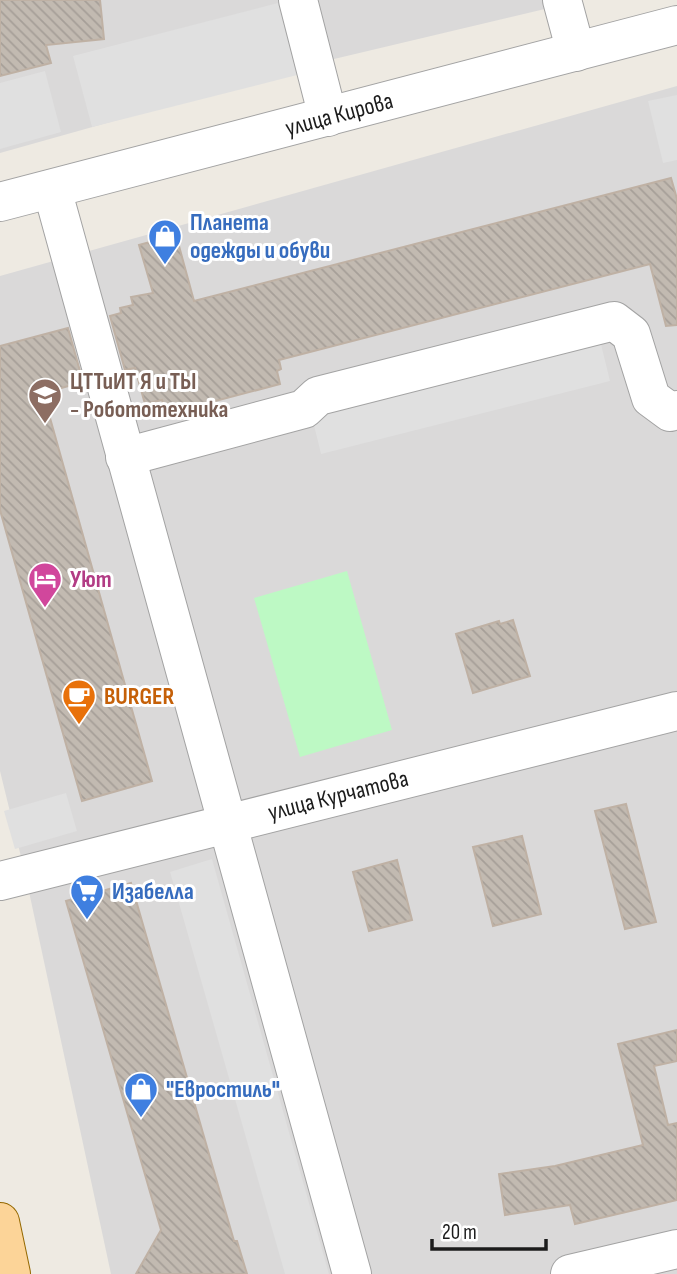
<svg xmlns="http://www.w3.org/2000/svg" width="677" height="1274" viewBox="0 0 677 1274" font-family="'Sofia Sans Condensed',sans-serif">
  <style>
    .residential { fill: #dad9d9 }
    .park { fill: #bdf9c4 }
    .parking { fill: #e0e0e0 }
    .building { fill: url(#building-back-hatch); stroke: #bfb1a4; stroke-width: 2 }
    .lines { fill: none; stroke-linecap: round; stroke-linejoin: round }
    .minor-casing { stroke: #a3a3a3; stroke-width: 40 }
    .major-casing { stroke: #946800; stroke-width: 40 }
    .minor { stroke: #fff; stroke-width: 38 }
    .major { stroke: #fcd498; stroke-width: 38 }
    .labels { text-anchor: middle; stroke-width: 6; stroke-linejoin: round; paint-order: stroke }
    .street-label { font-size: 24px; fill: #1c1c1c; stroke: #fff }
    .shop-label { font-size: 24px; font-weight: bold; fill: #366cbe; stroke: #fff; text-anchor: start }
    .education-label { font-size: 24px; font-weight: bold; fill: #785e54; stroke: #fff; text-anchor: start }
    .hotel-label { font-size: 24px; font-weight: bold; fill: #b23c85; stroke: #fff; text-anchor: start }
    .food-label { font-size: 24px; font-weight: bold; fill: #c56008; stroke: #fff; text-anchor: start }
  </style>
  <defs>
    <pattern id="building-back-hatch" width="6" height="6" patternUnits="userSpaceOnUse" patternTransform="scale(1.75)"><rect width="6" height="6" fill="#c2bab1"/><path d="M-1 5l2 2M0 0l6 6M5-1l2 2" fill="none" stroke="#a69f98"/></pattern>
  </defs>
  <rect width="100%" height="100%" fill="#eeeae2"/>
  <g class="residential">
    <polygon points="0,0 547,0 549,8 334,59 0,153"/>
    <polygon points="677,86 677,1274 111,1274 25,873 0,771 0,276"/>
  </g>
  <polygon class="park" points="347,571 392,730 300,757 254,598"/>
  <g class="parking">
    <polygon points="278,3 297,75 92,127 73,56"/>
    <polygon points="45,71 61,132 0,149 0,83"/>
    <polygon points="677,95 677,160 663,163 648,101"/>
    <polygon points="601,344 610,381 321,454 312,417"/>
    <polygon points="66,793 77,831 15,849 4,811"/>
    <polygon points="212,859 329,1274 285,1274 170,872"/>
  </g>
  <g class="building">
    <polygon points="0,0 100,0 104,39 46,45 51,63 0,76"/>
    <polygon points="671,178 677,199 677,325 666,326 650,264 279,360 281,369 277,371 280,384 166,414 162,400 145,404 135,368 125,370 110,316 121,313 120,308 133,305 131,297 153,293 139,245 176,235 194,301"/>
    <polygon points="68,328 83,382 43,393 152,781 82,801 0,510 0,346"/>
    <polygon points="513,620 530,676 473,693 456,634 499,621 500,624"/>
    <polygon points="626,804 656,922 625,929 595,811"/>
    <polygon points="522,836 541,914 493,926 473,847"/>
    <polygon points="397,860 412,920 369,931 353,872"/>
    <polygon points="131,883 234,1241 237,1241 247,1274 136,1274 161,1230 66,901"/>
    <polygon points="677,1030 677,1061 654,1066 668,1125 677,1123 677,1200 575,1224 570,1205 505,1215 499,1174 555,1166 643,1145 618,1044"/>
  </g>
  <g class="lines">
    <g class="minor-casing">
      <g id="minor">
        <polyline points="298,0 328,117"/>
        <polyline points="562,0 576,52"/>
        <polyline points="52,189 352,1274"/>
        <polyline points="0,202 677,25"/>
        <polyline points="125,457 304,409 318,396 614,321 631,334 651,398 670,412 677,410"/>
        <polyline points="0,881 677,711"/>
        <polyline points="570,1274 677,1249"/>
      </g>
    </g>
    <g class="major-casing">
      <polyline id="major" points="0,1222 11,1274"/>
    </g>
    <use href="#minor" class="minor"/>
    <use href="#major" class="major"/>
  </g>
  <defs>
    <g id="shop-pin" transform="scale(1.75)"><path d="M0 17L-7.5 6A9.5 9.5 0 1 1 7.5 6Z" fill="#3f7fe0" stroke="#fff"/><path d="M-5-2.5h2.3a2.7 3.5 0 0 1 5.4 0H5L5.5 6h-11ZM-1.5-2.5h3a1.5 2.3 0 0 0-3 0Z" fill="#fff"/></g>
    <g id="school-pin" transform="scale(1.75)"><path d="M0 17L-7.5 6A9.5 9.5 0 1 1 7.5 6Z" fill="#8d6e63" stroke="#fff"/><path d="M0-5L7-2L0 1L-7-2ZM-4 1L0 2.5L4 1V4Q0 6-4 4Z" fill="#fff"/></g>
    <g id="hotel-pin" transform="scale(1.75)"><path d="M0 17L-7.5 6A9.5 9.5 0 1 1 7.5 6Z" fill="#d1479c" stroke="#fff"/><path d="M-6-4.5h1.5V1H6V5H4.5V3h-9V5H-6ZM-4 0a1.8 1.8 0 1 1 3.6 0ZM.5 0V-2.5h3Q6-2.5 6 0Z" fill="#fff"/></g>
    <g id="cafe-pin" transform="scale(1.75)"><path d="M0 17L-7.5 6A9.5 9.5 0 1 1 7.5 6Z" fill="#e8710a" stroke="#fff"/><path d="M-5.5-4.5H6V0H3Q3 3.5 0 3.5H-2.5Q-5.5 3.5-5.5 0ZM3-3.2v2h1.7v-2ZM-6 4.5H4V6H-6Z" fill="#fff"/></g>
    <g id="supermarket-pin" transform="scale(1.75)"><path d="M0 17L-7.5 6A9.5 9.5 0 1 1 7.5 6Z" fill="#3f7fe0" stroke="#fff"/><path d="M-6-5.5h2.5l.6 2H6L4.5 2H-2.5L-4.4-4H-6ZM-1.5 3.2a1.3 1.3 0 1 0 .1 0ZM3 3.2a1.3 1.3 0 1 0 .1 0Z" fill="#fff"/></g>
  </defs>
  <g fill-rule="evenodd">
    <use href="#shop-pin" x="165" y="236"/>
    <use href="#school-pin" x="45" y="395"/>
    <use href="#hotel-pin" x="45" y="579"/>
    <use href="#cafe-pin" x="79" y="696"/>
    <use href="#supermarket-pin" x="87" y="891"/>
    <use href="#shop-pin" x="141" y="1089"/>
  </g>
  <g class="labels">
    <g class="street-label">
      <text transform="translate(339 114) rotate(-15)" y="8">улица Кирова</text>
      <text transform="translate(338 795) rotate(-14)" y="8">улица Курчатова</text>
    </g>
    <g class="shop-label">
      <text x="190" y="230">Планета<tspan x="190" dy="28">одежды и обуви</tspan></text>
      <text x="112" y="899">Изабелла</text>
      <text x="166" y="1097">"Евростиль"</text>
    </g>
    <g class="education-label">
      <text x="70" y="389">ЦТТиИТ Я и ТЫ<tspan x="70" dy="28">- Робототехника</tspan></text>
    </g>
    <g class="hotel-label">
      <text x="70" y="587">Уют</text>
    </g>
    <g class="food-label">
      <text x="104" y="704">BURGER</text>
    </g>
  </g>
  <path d="M432 1239v10h114v-10" fill="none" stroke="#1c1c1c" stroke-width="3.5"/>
  <text x="442" y="1239" font-size="21" fill="#1c1c1c" stroke="#ffffff" stroke-width="5" paint-order="stroke">20 m</text>
</svg>
